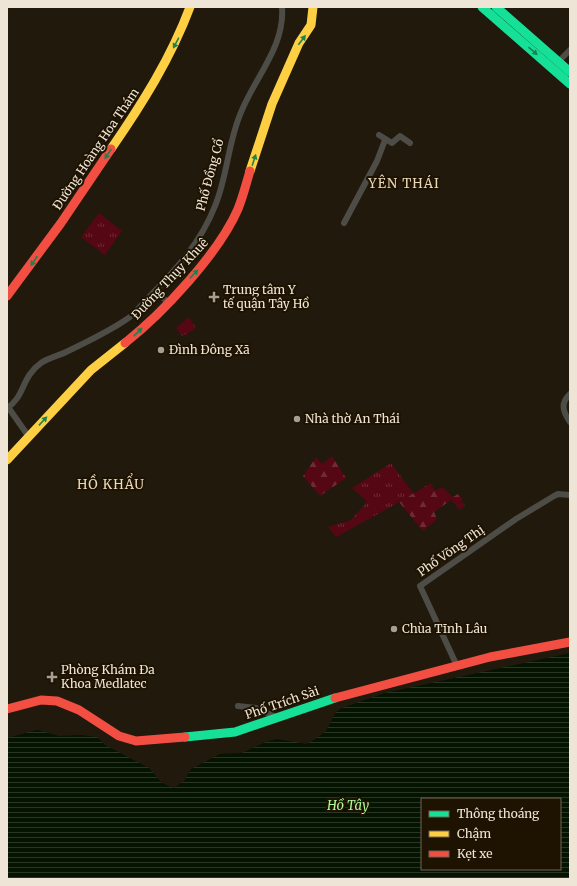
<svg xmlns="http://www.w3.org/2000/svg" width="577" height="886" viewBox="0 0 577 886" font-family="Merriweather,serif">
  <style>
    .grass { fill: url(#grass-tufts) }
    .forest { fill: url(#forest-firs) }
    .water { fill: url(#water-rules); fill-rule: evenodd }
    .lines { fill: none; stroke-linecap: round; stroke-linejoin: round }
    .street { stroke: #4d4c47; stroke-width: 6 }
    .fast { stroke: #16e098; stroke-width: 9 }
    .slow { stroke: #ffcf43; stroke-width: 9 }
    .jam { stroke: #f24e42; stroke-width: 9 }
    .oneway { fill: #1a8354 }
    .poi-dot { fill: #a69e90; stroke: #1e1200; stroke-width: 1.5 }
    .labels { text-anchor: middle; stroke-width: 4; stroke-linejoin: round; paint-order: stroke }
    .street-label { font-size: 12px; fill: #eee5d7; stroke: #1e1200 }
    .poi-label { font-size: 12px; fill: #eee5d7; stroke: #1e1200; text-anchor: start }
    .neighbourhood-label { font-size: 13px; letter-spacing: 1px; fill: #e9d8bc; stroke: #1e1200 }
    .water-label { font-size: 13px; font-style: italic; fill: #acfb97; stroke: #1e1200 }
  </style>
  <defs>
    <pattern id="grass-tufts" width="24" height="20" patternUnits="userSpaceOnUse"><rect width="24" height="20" fill="#550713"/><path d="M3 7l-1-3M5 7V3M7 7l1-3M15 17l-1-3M17 17v-4M19 17l1-3" fill="none" stroke="#6e2b35"/></pattern>
    <pattern id="forest-firs" width="22" height="20" patternUnits="userSpaceOnUse"><rect width="22" height="20" fill="#550713"/><path d="M5 1l3.5 6h-7zM16 11l3.5 6h-7z" fill="#6e2b35"/></pattern>
    <pattern id="water-rules" width="6" height="5" patternUnits="userSpaceOnUse"><rect width="6" height="5" fill="#051301"/><path d="M0 2.5h6" fill="none" stroke="#2a3525"/></pattern>
  </defs>
  <rect width="100%" height="100%" fill="#20190c"/>
  <g class="grass">
    <polygon points="99,213 122,231 105,255 81,237"/>
    <polygon points="189,317 196,328 186,335 184,334 182,336 176,328"/>
    <polygon points="391,463 414,494 336,537 328,527 351,520 367,502 352,488"/>
  </g>
  <g class="forest">
    <polygon points="332,456 346,478 320,496 303,476 316,457 322,464"/>
    <polygon points="431,483 435,491 442,487 453,497 458,494 463,499 461,501 465,505 460,510 451,500 434,512 437,519 423,531 399,502"/>
  </g>
  <path class="water" d="M570,653V879H7V738L37,730L59,736L81,735L97,737L105,745L149,768L162,783L174,788L184,781L191,769L220,754L242,753L266,742L277,739L306,744L314,740L326,731L336,712L342,708L385,693ZM422,799H560V869H422Z"/>
  <g class="lines">
    <g class="street">
      <polyline points="559,61 570,50"/>
      <polyline points="379,135 392,143 400,136 410,143"/>
      <polyline points="344,223 377,161 385,140"/>
      <polyline points="155,291 168,302"/>
      <path d="M570,394C560,403 563,412 570,422"/>
      <polyline points="8,407 29,437"/>
      <path d="M7,408C25,397 21,377 41,363C48,358 58,356 66,352C87,342 108,332 127,319C135,314 141,305 148,298C176,270 201,242 215,206C228,175 228,140 242,110C256,76 285,46 282,7"/>
      <polyline points="457,666 420,586 516,519 554,496 558,494 570,495"/>
      <polyline points="238,706 256,708 278,718"/>
    </g>
    <g class="fast">
      <polyline points="482,7 570,84"/>
      <polyline points="496,7 570,72"/>
      <polyline points="185,737 235,732 335,698"/>
    </g>
    <g class="slow">
      <path d="M111,149C142,104 171,58 190,7"/>
      <polyline points="250,171 272,104 299,43 311,25 313,7"/>
      <polyline points="7,460 91,370 125,343"/>
    </g>
    <g class="jam">
      <polyline points="7,296 61,223 111,149"/>
      <path d="M125,343C163,313 219,253 238,209C243,197 246,184 250,171"/>
      <polyline points="335,698 490,657 570,642"/>
      <polyline points="7,709 41,700 57,701 79,710 119,736 136,741 185,737"/>
    </g>
  </g>
  <defs><path id="oneway-solid" d="M-6-.8H1V-3.2L6.5 0L1 3.2V.8H-6Z"/></defs>
  <g class="oneway">
    <use href="#oneway-solid" transform="translate(302 40) rotate(-53)"/>
    <use href="#oneway-solid" transform="translate(176 43) rotate(118)"/>
    <use href="#oneway-solid" transform="translate(533 51) rotate(41)"/>
    <use href="#oneway-solid" transform="translate(108 154) rotate(123)"/>
    <use href="#oneway-solid" transform="translate(254 160) rotate(-72)"/>
    <use href="#oneway-solid" transform="translate(34 261) rotate(124)"/>
    <use href="#oneway-solid" transform="translate(194 274) rotate(-46)"/>
    <use href="#oneway-solid" transform="translate(138 332) rotate(-44)"/>
    <use href="#oneway-solid" transform="translate(43 421) rotate(-47)"/>
  </g>
  <g class="poi-dot">
    <path d="M212 291h4v4h4v4h-4v4h-4v-4h-4v-4h4z"/>
    <circle cx="161" cy="350" r="4"/>
    <circle cx="297" cy="419" r="4"/>
    <circle cx="394" cy="629" r="4"/>
    <path d="M50 671h4v4h4v4h-4v4h-4v-4h-4v-4h4z"/>
  </g>
  <g class="labels">
    <g class="street-label">
      <text transform="translate(96 149) rotate(-56)" y="4">Đường Hoàng Hoa Thám</text>
      <text transform="translate(210 175) rotate(-75)" y="4">Phố Đồng Cổ</text>
      <text transform="translate(170 279) rotate(-47)" y="4">Đường Thụy Khuê</text>
      <text transform="translate(451 551) rotate(-35)" y="4">Phố Võng Thị</text>
      <text transform="translate(282 703) rotate(-19)" y="4">Phố Trích Sài</text>
    </g>
    <g class="poi-label">
      <text x="223" y="294">Trung tâm Y<tspan x="223" dy="14">tế quận Tây Hồ</tspan></text>
      <text x="169" y="354">Đình Đông Xã</text>
      <text x="305" y="423">Nhà thờ An Thái</text>
      <text x="402" y="633">Chùa Tĩnh Lâu</text>
      <text x="61" y="674">Phòng Khám Đa<tspan x="61" dy="14">Khoa Medlatec</tspan></text>
    </g>
    <g class="neighbourhood-label">
      <text x="404" y="188">YÊN THÁI</text>
      <text x="111" y="489">HỒ KHẨU</text>
    </g>
    <g class="water-label">
      <text x="348" y="810">Hồ Tây</text>
    </g>
  </g>
  <rect width="577" height="886" fill="none" stroke="#eee5d7" stroke-width="16"/>
  <rect x="421" y="798" width="140" height="72" fill="#1e1200" stroke="#716656"/>
  <rect x="429" y="811" width="20" height="6" fill="#16e098" stroke="#716656"/>
  <text x="457" y="818" font-size="12" fill="#eee5d7">Thông thoáng</text>
  <rect x="429" y="831" width="20" height="6" fill="#ffcf43" stroke="#716656"/>
  <text x="457" y="838" font-size="12" fill="#eee5d7">Chậm</text>
  <rect x="429" y="851" width="20" height="6" fill="#f24e42" stroke="#716656"/>
  <text x="457" y="858" font-size="12" fill="#eee5d7">Kẹt xe</text>
</svg>
